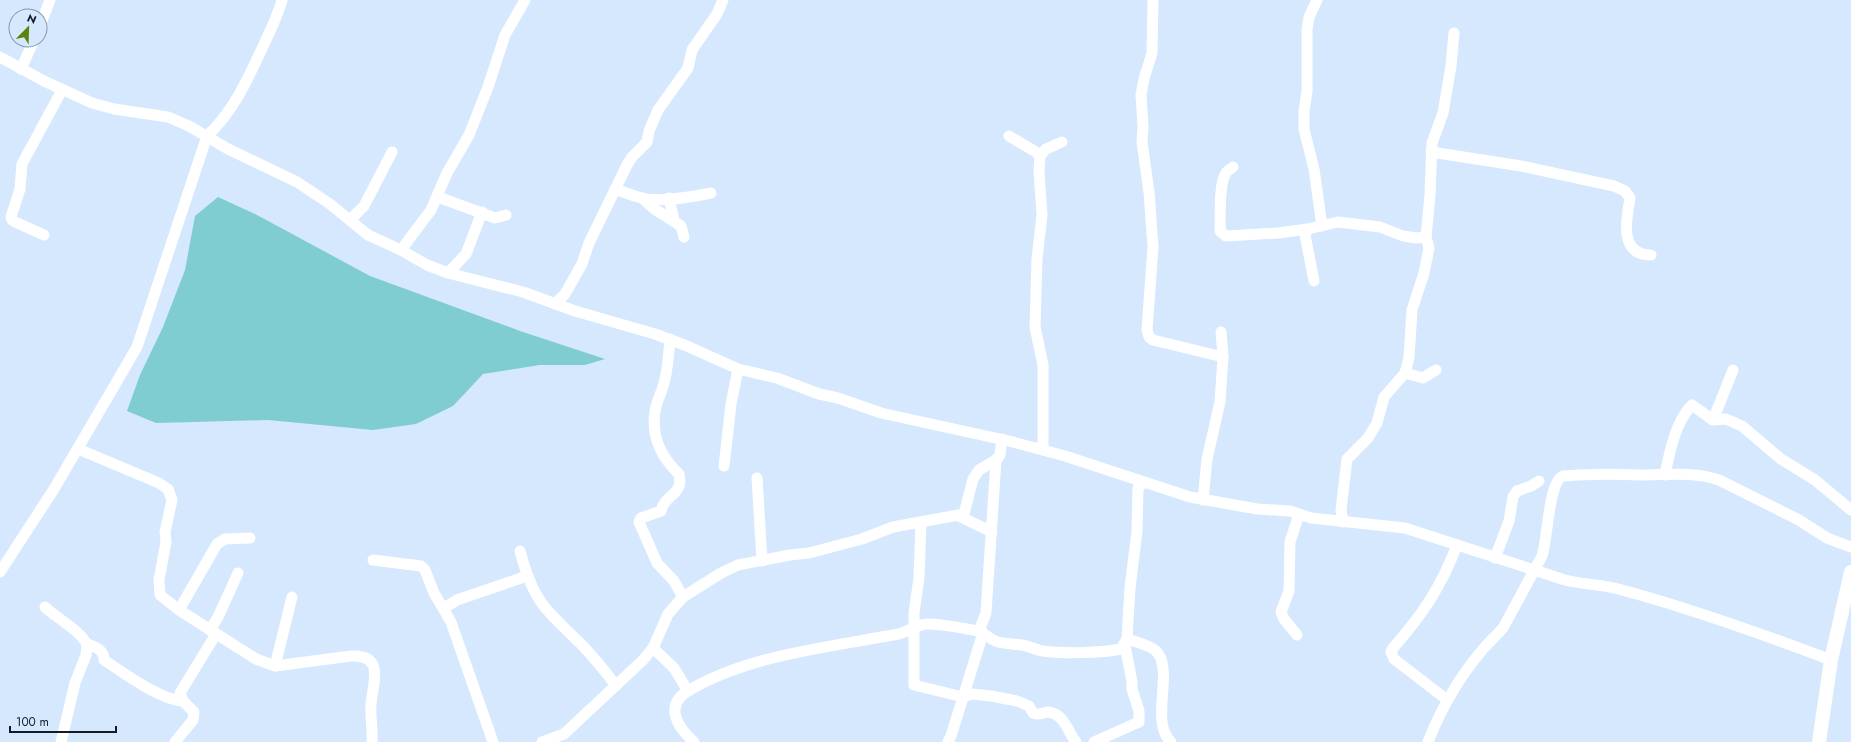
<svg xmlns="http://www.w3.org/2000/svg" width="1851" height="742" viewBox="0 0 1851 742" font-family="Jost,sans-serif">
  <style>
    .water { fill: #7fccd1 }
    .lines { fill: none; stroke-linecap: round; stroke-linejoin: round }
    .minor { stroke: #fff; stroke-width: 11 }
    .major { stroke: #fff; stroke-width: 14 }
  </style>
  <rect width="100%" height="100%" fill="#d5e8fd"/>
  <polygon class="water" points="218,197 257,215 370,276 520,331 605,359 585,365 540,365 483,374 453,406 416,424 373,430 268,420 156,423 127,411 140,375 163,327 185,270 195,216"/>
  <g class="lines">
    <g class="minor">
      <polyline points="1153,0 1152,53 1144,79 1141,95 1143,127 1142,142 1149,192 1153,247 1147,330 1149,337 1153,340 1223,357"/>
      <polyline points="1317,0 1309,17 1307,30 1307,91 1304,111 1304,129 1314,169 1322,226"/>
      <polyline points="40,26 50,0"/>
      <path d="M0,57L44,81L92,103L114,109L168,117L189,126L228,149L297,182L330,204L368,235L401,250L427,265L448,273L523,292L575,311L655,334L687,346L738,369L777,378L819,394L838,398L881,413L1009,441L1065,456L1190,497L1257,509L1290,511L1311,518L1405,528L1565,580C1584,585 1603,584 1622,590C1693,609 1762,634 1831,660"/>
      <polyline points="21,69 34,40"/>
      <polyline points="1009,136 1036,152 1040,156 1039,171 1042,215 1037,259 1035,327 1043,365 1043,450"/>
      <path d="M1431,152L1521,166L1614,186L1625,191L1630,198C1626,220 1619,255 1651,255"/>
      <polyline points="1040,156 1046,149 1062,142"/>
      <path d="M1233,167C1230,169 1227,171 1226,173C1218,185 1221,217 1220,231L1226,236L1278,233L1308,229"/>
      <path d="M615,189C624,192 633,196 642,198C660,202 692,197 711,193"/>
      <polyline points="438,197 495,218 506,215"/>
      <polyline points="642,198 653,208 681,226 684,237"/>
      <polyline points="669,198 674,220"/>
      <polyline points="350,220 364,206 392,152"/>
      <polyline points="44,235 15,222 12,220 11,217 20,189 22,164 62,90"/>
      <polyline points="401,250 431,210 447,173 469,135 488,87 505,35 525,0"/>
      <polyline points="448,273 466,254 482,212"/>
      <polyline points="1314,281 1305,235 1308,229 1338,222 1380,227 1403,236 1416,238 1426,237"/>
      <polyline points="555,304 565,294 582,264 589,243 627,165 632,157 647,142 649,131 658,110 688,68 692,50 717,14 723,0"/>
      <path d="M670,339C669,352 668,366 665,379C663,390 657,400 655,411C651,437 661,457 679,474C684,496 665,493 661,511L641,518L639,522L657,563L674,581L683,597"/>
      <polyline points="1405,373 1423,378 1436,370"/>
      <polyline points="1713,420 1733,370"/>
      <polyline points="78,449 159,483 168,489 172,500 165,532 166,542 159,580 160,595 179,610"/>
      <polyline points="724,466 731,404 738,369"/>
      <path d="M1665,475C1669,454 1676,420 1692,405L1713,420L1726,419L1742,426L1781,459L1815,480L1851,510"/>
      <polyline points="757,478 762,561"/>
      <polyline points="1203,500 1207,459 1220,402 1223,357 1221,332"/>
      <polyline points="959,516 992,532"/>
      <path d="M921,522L919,578L914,613V685L963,697L972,694L991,696L1017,701L1029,706L1033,713C1039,716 1043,712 1049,712C1065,715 1067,731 1076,742"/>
      <polyline points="1343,522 1341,510 1347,459 1368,438 1377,423 1384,397 1405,373 1409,358 1412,310 1424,273 1429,248 1426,237 1430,195 1432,143 1443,113 1451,66 1454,33"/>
      <path d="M250,538L225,539L217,544L179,610L256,659L275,666L351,656C385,654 373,683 371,704C370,716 373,730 372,742"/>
      <path d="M520,551C525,570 531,589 543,605C555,620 569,632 583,646C595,659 606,672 616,686"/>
      <polyline points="1495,558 1509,521 1513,497 1517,491 1531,486 1539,481"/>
      <polyline points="373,560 421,566 425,570 434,593 451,622 493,742"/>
      <path d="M0,572L54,489L137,347L207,136C235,110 249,76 265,42C271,29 278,15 282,0"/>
      <path d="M45,607C59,620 77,628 87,644L86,655L75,683L61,742"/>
      <polyline points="444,608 457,600 527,576"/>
      <polyline points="210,630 218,617 238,573"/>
      <polyline points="979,631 986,613 996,460"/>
      <polyline points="1297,635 1284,619 1281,612 1289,591 1290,542 1299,514"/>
      <path d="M1127,639C1136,642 1149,645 1156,651C1175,670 1149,722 1171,742"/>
      <path d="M87,644C96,647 104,650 104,660C124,673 160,700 183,701"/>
      <polyline points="653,648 674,668 688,691"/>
      <polyline points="275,666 292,597"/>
      <path d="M1446,699L1394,659L1391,652L1393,648C1423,614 1441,587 1457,545"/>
      <polyline points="175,742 193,720 194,712 183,701 180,693 216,634"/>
      <polyline points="542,742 564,734 643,660 653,648 668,614 683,597 721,573 738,565 790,555 809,553 862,539 893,527 964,514 973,479 979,470 996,460 1000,455 1002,439"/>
      <path d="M694,742C677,727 664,705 688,691C747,655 831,647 898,634C908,632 919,623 929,624C938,624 973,629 980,632C987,635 991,640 998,642C1006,644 1015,644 1022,645C1029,646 1036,650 1043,651C1062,654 1102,653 1121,649L1127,639L1130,588L1137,531L1138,488L1144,482"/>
      <polyline points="948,742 951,736 983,633"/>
      <polyline points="1094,742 1139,722 1139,711 1132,689 1132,682 1125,645"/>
      <path d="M1428,742C1442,706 1459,677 1484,648C1490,641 1497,635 1503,628L1542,556C1548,539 1548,482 1563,476C1588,474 1614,474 1640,475C1666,475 1693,471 1719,480L1799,520L1827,538L1851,547"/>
    </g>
    <polyline class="major" points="1819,742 1831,660 1851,572"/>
  </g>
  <g transform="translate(28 28) rotate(23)"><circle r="19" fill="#d5e8fd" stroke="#8796a7"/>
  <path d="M0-3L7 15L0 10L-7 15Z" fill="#5b840c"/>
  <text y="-6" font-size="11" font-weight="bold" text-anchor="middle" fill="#131c25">N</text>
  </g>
  <path d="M10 726v6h106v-6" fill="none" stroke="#131c25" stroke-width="2"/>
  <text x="16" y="726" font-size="12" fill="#131c25" stroke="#d5e8fd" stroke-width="3" paint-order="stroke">100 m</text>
</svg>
